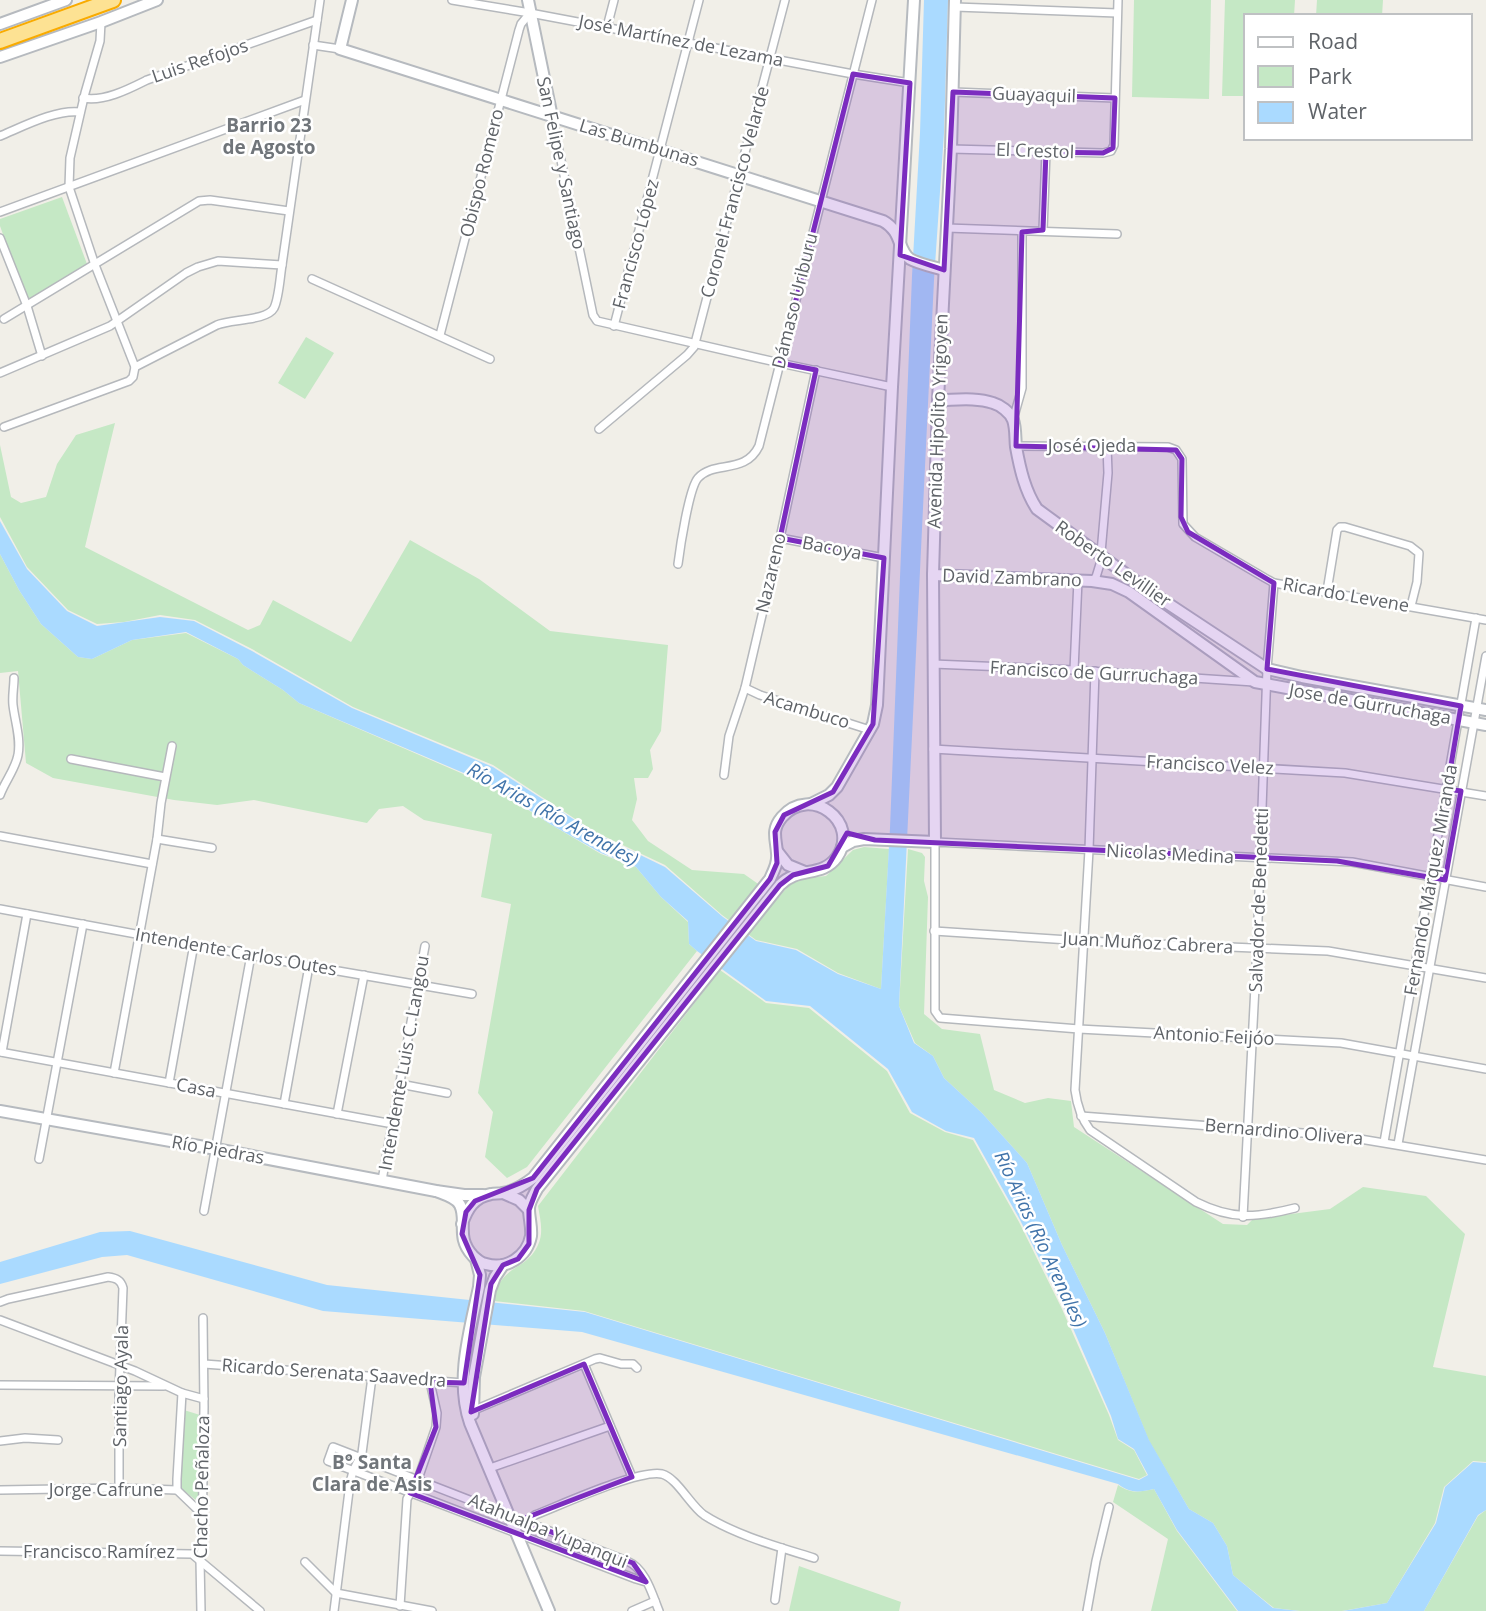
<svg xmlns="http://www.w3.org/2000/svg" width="1486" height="1611" viewBox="0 0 1486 1611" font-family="'Open Sans',sans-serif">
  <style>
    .green { fill: #c5e8c5 }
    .water { fill: #aadaff }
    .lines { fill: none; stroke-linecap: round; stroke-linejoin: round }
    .street-casing { stroke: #b5b8bc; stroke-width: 10 }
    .secondary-casing { stroke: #b6babf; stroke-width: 14 }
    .highway-casing { stroke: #f9ab00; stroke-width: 18 }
    .street { stroke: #fff; stroke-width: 7 }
    .secondary { stroke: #fff; stroke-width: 10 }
    .highway { stroke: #fde293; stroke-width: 14 }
    .marked { fill: #7b2cbf; fill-opacity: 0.2; stroke: #7b2cbf; stroke-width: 5; stroke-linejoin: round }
    .labels { text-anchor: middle; stroke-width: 5; stroke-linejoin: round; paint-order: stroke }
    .street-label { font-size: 18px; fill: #5f6368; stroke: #fff }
    .neighbourhood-label { font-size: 19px; font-weight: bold; fill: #70757a; stroke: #fff }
    .water-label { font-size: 19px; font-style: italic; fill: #4174aa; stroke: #fff }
  </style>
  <rect width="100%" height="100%" fill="#f1efe8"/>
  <g class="green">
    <polygon points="1134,0 1211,0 1209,99 1132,97"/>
    <polygon points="1225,0 1295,0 1294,16 1246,16 1246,96 1222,96"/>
    <polygon points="1317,0 1383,0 1382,16 1316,16"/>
    <polygon points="62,197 87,264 27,301 0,226 0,219"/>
    <polygon points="306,337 334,353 305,399 278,383"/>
    <polygon points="115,423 85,547 248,630 260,625 273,600 351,642 410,540 479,579 550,631 668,645 661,731 650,750 653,769 648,778 634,778 637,799 632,820 648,841 692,870 744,874 778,898 790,884 797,879 826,876 853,850 864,847 889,849 881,989 838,973 797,949 756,940 722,915 665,865 595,832 493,765 353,707 252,649 195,620 160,615 124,622 97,624 68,610 27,567 0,517 0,445 11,497 21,503 46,497 57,464 76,435"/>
    <polygon points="0,554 19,590 41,624 78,657 92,659 132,640 186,633 238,659 243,665 283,690 299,703 491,786 550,824 601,854 636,867 661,897 688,922 689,944 697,951 527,1167 507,1178 485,1157 493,1112 478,1093 511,904 481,897 492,834 424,820 403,806 379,809 367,823 254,800 217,805 174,800 53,778 26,763 18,671 0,673"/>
    <polygon points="908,849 922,853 925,857 924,881 928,897 924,1014 942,1029 980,1034 994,1090 1025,1103 1048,1098 1071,1101 1074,1127 1223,1224 1247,1225 1253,1219 1330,1209 1363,1187 1426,1196 1465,1234 1433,1367 1486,1376 1486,1462 1473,1461 1444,1487 1435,1523 1387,1603 1342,1611 1300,1611 1274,1608 1233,1575 1227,1546 1213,1523 1189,1509 1149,1441 1105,1333 1062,1245 1027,1163 982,1113 944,1078 933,1056 915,1043 899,1006"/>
    <path d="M720,970L766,1003L809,1008L887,1071L910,1113L945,1132L973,1140L1019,1222L1062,1309L1109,1415L1118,1440L1134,1450L1147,1475L1139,1479L584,1311L494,1301C499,1264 526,1272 538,1245C544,1233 540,1218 538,1206Z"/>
    <polygon points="184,1410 200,1415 199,1499 197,1501 183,1490 180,1484"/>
    <path d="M1118,1485C1131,1494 1139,1492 1154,1489L1177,1531L1237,1611H1151L1168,1539L1113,1502Z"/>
    <polygon points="1486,1510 1486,1611 1424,1611 1478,1516"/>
    <polygon points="799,1566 901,1602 899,1611 789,1611"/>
  </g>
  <g class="water">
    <path d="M924,0H948L944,133L934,280L899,1006L914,1043L933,1056L944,1078L982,1113L1027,1163L1062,1245L1105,1333L1149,1440L1189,1509L1213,1523L1227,1546L1233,1575L1273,1608L1299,1611H1238L1177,1530L1154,1489C1139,1492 1131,1494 1118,1484L582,1332L323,1311L127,1255L102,1257L0,1284V1262L100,1232L130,1231L327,1285L585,1312L1139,1480L1148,1475L1134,1449L1118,1439L1111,1416L1065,1310L1020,1220L974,1138L946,1131L912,1112L888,1069L810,1006L766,1001L697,951L689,944L688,921L661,897L636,867L601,853L550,824L492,785L299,703L283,690L243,665L238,659L186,632L132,640L92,659L78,657L41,624L19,590L0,554V521L27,569L67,611L97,626L160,617L194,621L252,651L352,708L493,767L595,833L665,867L723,917L756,941L796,950L838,974L881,989L890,828L912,276L920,133Z"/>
    <polygon points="1473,1462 1486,1463 1486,1510 1478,1515 1424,1611 1343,1611 1387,1603 1436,1523 1445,1487"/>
  </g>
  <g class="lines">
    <g class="street-casing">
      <g id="street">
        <polyline points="452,0 530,13 853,74 910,83"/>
        <polyline points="955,7 1117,13"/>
        <polyline points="101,22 100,41 85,93 70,158 69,187 95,265 135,367"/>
        <polyline points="607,27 614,0"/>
        <polyline points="313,45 340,49"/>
        <polyline points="953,92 1115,98"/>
        <path d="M83,98C104,102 129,89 147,80L317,20"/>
        <polyline points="552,117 593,315 597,321 780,363 892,387"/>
        <path d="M0,136C22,127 56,109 80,112"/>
        <polyline points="951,149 1103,153 1111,151 1114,145 1118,0"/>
        <polyline points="0,212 305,100"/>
        <polyline points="947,228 1117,234"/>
        <polyline points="1043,230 1046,152"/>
        <polyline points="0,238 27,306 42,356"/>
        <polyline points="312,279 490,359"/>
        <polyline points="4,319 199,201 210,200 289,211"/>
        <polyline points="614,326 699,0"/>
        <polyline points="440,335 519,30 521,24 530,13"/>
        <polyline points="0,373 110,326 186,273 198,267 218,261 282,265"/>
        <polyline points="1013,420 1022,388 1022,232"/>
        <path d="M4,427L129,381L133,377L135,367L217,325C230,319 267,321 274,308C279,298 280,277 282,265L320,0"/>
        <polyline points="599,429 687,355 694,347 785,0"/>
        <polyline points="1016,446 1168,447 1176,450 1182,459 1183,524 1195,537 1265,578 1274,583 1486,620"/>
        <polyline points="780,538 884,558"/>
        <path d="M678,564C680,548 689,488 698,478C714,460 745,475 759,446L872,0"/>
        <polyline points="1092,581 1096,577 1100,564 1108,473 1107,446"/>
        <polyline points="1327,591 1337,530 1340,527 1345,527 1410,546 1419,553 1417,582 1411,606"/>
        <polyline points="933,664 1074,670 1254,682"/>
        <polyline points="1074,670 1078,580"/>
        <path d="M1095,671L1089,850L1075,1090C1077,1105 1081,1118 1090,1130L1196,1202C1232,1220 1256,1218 1295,1208"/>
        <polyline points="745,688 760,695 870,730"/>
        <polyline points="933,749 1345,773 1486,796"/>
        <polyline points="71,759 165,777"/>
        <polyline points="724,775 729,736 745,688 780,538 816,370"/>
        <path d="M0,795C5,781 15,770 18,755C21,738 15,722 13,705C12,696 14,687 14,678"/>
        <polyline points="0,836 152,864"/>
        <polyline points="157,839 212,848"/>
        <polyline points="1486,887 1352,862 935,842 935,1011 940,1018 1079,1029 1341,1043 1486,1069"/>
        <polyline points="0,909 309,966 472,994"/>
        <polyline points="934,931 1084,941 1328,951 1486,978"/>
        <polyline points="0,1052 393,1124"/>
        <polyline points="2,1052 27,914"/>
        <polyline points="114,1073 157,839 161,803 172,746"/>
        <polyline points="169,1083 194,944"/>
        <polyline points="400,1084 447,1093"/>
        <polyline points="284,1104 309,966"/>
        <polyline points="337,1114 364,975"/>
        <polyline points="1081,1116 1342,1136 1486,1160"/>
        <polyline points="1384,1142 1476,618"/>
        <polyline points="1398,1144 1486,656"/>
        <polyline points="39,1159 83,924"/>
        <polyline points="382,1180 425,946"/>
        <polyline points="204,1211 251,955"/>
        <polyline points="1243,1217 1257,948 1267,669 1274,583"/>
        <path d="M0,1302L8,1299L108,1277C116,1278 121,1280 123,1288L119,1392V1488"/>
        <polyline points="0,1320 135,1371 182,1393 204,1399"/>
        <polyline points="204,1364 464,1383"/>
        <polyline points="584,1364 632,1477"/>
        <polyline points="0,1385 164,1386"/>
        <polyline points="472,1411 595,1359 600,1358 621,1364 633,1364 637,1368"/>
        <polyline points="0,1441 25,1438 58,1440"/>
        <polyline points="490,1468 610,1426"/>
        <polyline points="0,1490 119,1488 177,1490 202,1514"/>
        <polyline points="177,1490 177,1479 182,1393"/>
        <path d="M527,1522L535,1515C561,1505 639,1469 662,1474C677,1478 690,1505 704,1515C735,1535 779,1547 814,1558"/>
        <polyline points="0,1551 192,1554 260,1611"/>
        <polyline points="305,1562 336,1593 432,1611"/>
        <path d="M646,1582L636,1579L328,1461L333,1447L627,1561C646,1569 652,1594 659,1611"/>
        <polyline points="775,1600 782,1548"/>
        <polyline points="400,1606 407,1499 418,1479 436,1427 437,1413 430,1382"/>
        <polyline points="201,1611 200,1560 202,1548 204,1407 203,1318"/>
        <polyline points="334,1611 350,1483 353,1471 362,1453 372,1377"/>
        <polyline points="632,1611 655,1601"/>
        <polyline points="1087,1611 1096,1561 1109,1507"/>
      </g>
    </g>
    <g class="secondary-casing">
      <g id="secondary">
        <path d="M352,0L340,49L883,221C903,232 897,250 910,259C919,264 934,267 944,270"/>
        <polyline points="528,0 552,117"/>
        <polyline points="0,24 66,0"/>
        <polyline points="0,57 101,22 157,0"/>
        <path d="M938,400C955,400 976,397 993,403C1000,405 1010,412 1013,420C1016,428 1015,439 1016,447C1020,469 1025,491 1037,509L1149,591L1267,669L1302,677L1486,710"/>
        <polyline points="933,575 1092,581 1112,584 1129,592 1255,682 1486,725"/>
        <polyline points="811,804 829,795 837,787 873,724 877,705 892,387 914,0"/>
        <polyline points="842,847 853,841 864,839 935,842 933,575 938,400 951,149 955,0"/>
        <polyline points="777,851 788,865 805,872"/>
        <polyline points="0,1111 216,1149 436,1191 464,1195 483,1195"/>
        <path d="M436,1191C443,1194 456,1197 460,1205C468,1221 455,1237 473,1256C477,1260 480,1263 486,1264C506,1270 527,1257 531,1236C532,1227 529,1218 529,1209C529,1202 534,1195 537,1189L780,885C798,866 822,878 837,857C861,822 810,784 782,817C771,830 776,838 777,853C778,863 774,870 770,879L533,1178C524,1185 514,1191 503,1193C499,1194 495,1193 491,1194C474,1197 467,1209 462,1224"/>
        <polyline points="503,1193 519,1200 529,1210"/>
        <path d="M476,1259L480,1275L479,1287C470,1330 455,1379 470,1423L549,1611"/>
        <polyline points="473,1414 474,1377 490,1290 495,1277 503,1265"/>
      </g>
    </g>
    <g class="highway-casing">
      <polyline id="highway" points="0,41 113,0"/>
    </g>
    <use href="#street" class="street"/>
    <use href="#secondary" class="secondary"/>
    <use href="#highway" class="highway"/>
  </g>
  <path class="marked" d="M853,74L910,83L900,255L944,270L953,92L1115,98L1113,148L1103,153L1046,152L1043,230L1022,232L1016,446L1176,450L1182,459L1181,517L1188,532L1274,583L1267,669L1461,706L1447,789L1461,791L1445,880L1337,861L875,840L847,833L828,866L793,875L780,885L537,1189L529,1210V1244L518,1259L503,1265L491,1284L471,1412L584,1364L632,1477L520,1520L633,1563L646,1582L410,1493L436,1427L430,1382L464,1383L480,1275L462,1234L466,1212L475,1201L533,1178L770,879L777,863L775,832L784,815L833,792L873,724L884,558L780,538L816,370L780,363Z"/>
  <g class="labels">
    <g class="street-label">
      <text transform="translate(681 41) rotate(11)" y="6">José Martínez de Lezama</text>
      <text transform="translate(200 61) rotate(-19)" y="6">Luis Refojos</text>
      <text transform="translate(1034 95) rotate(2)" y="6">Guayaquil</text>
      <text transform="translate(639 143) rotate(17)" y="6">Las Bumbunas</text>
      <text transform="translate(1035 151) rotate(2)" y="6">El Crestol</text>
      <text transform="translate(561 163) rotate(78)" y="6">San Felipe y Santiago</text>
      <text transform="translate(482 173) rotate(-76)" y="6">Obispo Romero</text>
      <text transform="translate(735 192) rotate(-75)" y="6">Coronel Francisco Velarde</text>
      <text transform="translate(636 244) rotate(-75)" y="6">Francisco López</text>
      <text transform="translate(795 301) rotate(-76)" y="6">Dámaso Uriburu</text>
      <text transform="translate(938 421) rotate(-88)" y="6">Avenida Hipólito Yrigoyen</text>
      <text x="1092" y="452">José Ojeda</text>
      <text transform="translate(832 548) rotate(11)" y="6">Bacoya</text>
      <text transform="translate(1113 564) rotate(35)" y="6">Roberto Levillier</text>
      <text transform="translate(771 573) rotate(-77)" y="6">Nazareno</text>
      <text transform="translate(1012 578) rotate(2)" y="6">David Zambrano</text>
      <text transform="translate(1346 595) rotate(10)" y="6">Ricardo Levene</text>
      <text transform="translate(1094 673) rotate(3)" y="6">Francisco de Gurruchaga</text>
      <text transform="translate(1370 704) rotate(10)" y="6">Jose de Gurruchaga</text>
      <text transform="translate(807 710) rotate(17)" y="6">Acambuco</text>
      <text transform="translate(1210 765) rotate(3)" y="6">Francisco Velez</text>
      <text transform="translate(1170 854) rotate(3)" y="6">Nicolas Medina</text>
      <text transform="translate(1431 880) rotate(-80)" y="6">Fernando Márquez Miranda</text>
      <text transform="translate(1259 900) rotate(-88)" y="6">Salvador de Benedetti</text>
      <text transform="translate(1148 943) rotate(3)" y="6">Juan Muñoz Cabrera</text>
      <text transform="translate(236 952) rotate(10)" y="6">Intendente Carlos Outes</text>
      <text transform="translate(1214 1036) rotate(3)" y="6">Antonio Feijóo</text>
      <text transform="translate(404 1063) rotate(-80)" y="6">Intendente Luis C. Langou</text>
      <text transform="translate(196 1088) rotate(11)" y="6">Casa</text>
      <text transform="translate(1284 1132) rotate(5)" y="6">Bernardino Olivera</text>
      <text transform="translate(218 1150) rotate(10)" y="6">Río Piedras</text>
      <text transform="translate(334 1373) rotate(4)" y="6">Ricardo Serenata Saavedra</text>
      <text transform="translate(121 1386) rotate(-89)" y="6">Santiago Ayala</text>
      <text transform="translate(202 1487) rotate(-89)" y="6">Chacho Peñaloza</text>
      <text x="106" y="1496">Jorge Cafrune</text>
      <text transform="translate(548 1531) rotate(22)" y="6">Atahualpa Yupanqui</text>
      <text x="99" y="1558">Francisco Ramírez</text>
    </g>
    <g class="neighbourhood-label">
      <text x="269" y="132">Barrio 23<tspan x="269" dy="22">de Agosto</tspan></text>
      <text x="372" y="1469">B° Santa<tspan x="372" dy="22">Clara de Asis</tspan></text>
    </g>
    <g class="water-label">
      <text transform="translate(553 814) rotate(29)" y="7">Río Arias (Río Arenales)</text>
      <text transform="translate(1041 1239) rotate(65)" y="7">Río Arias (Río Arenales)</text>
    </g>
  </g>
  <rect x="1244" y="14" width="228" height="126" fill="#ffffff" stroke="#bfc1c3" stroke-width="2"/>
  <rect x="1258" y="37" width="35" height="10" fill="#ffffff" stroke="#bfc1c3" stroke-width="2"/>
  <text x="1308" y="49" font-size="21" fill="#5f6368">Road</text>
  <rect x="1258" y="66" width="35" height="21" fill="#c5e8c5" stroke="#bfc1c3" stroke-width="2"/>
  <text x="1308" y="84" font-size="21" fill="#5f6368">Park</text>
  <rect x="1258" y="102" width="35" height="21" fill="#aadaff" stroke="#bfc1c3" stroke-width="2"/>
  <text x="1308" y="119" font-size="21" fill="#5f6368">Water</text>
</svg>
